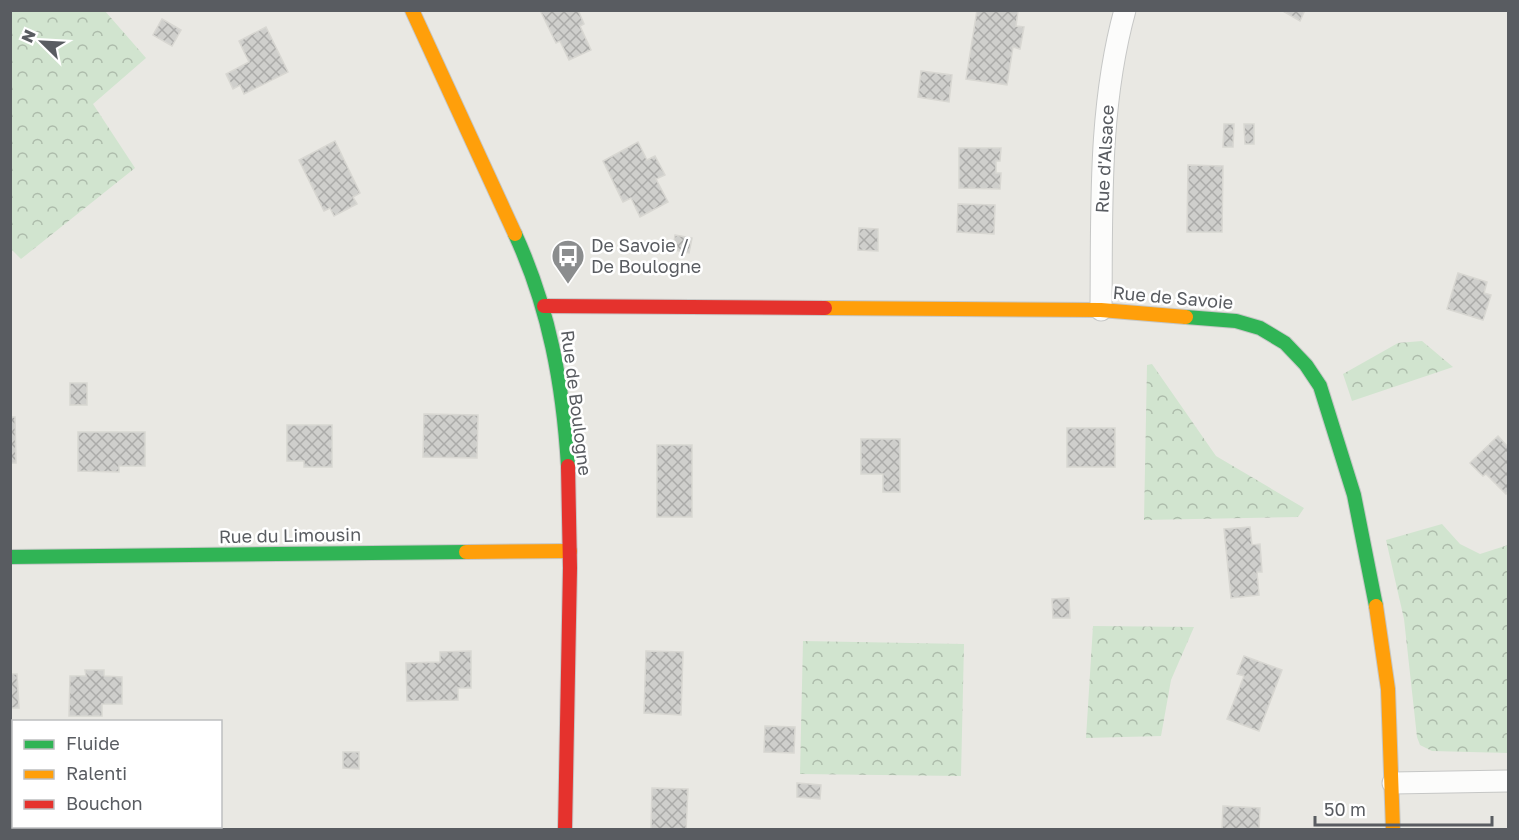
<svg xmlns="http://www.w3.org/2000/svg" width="1519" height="840" viewBox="0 0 1519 840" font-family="'Golos Text',sans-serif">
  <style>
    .forest { fill: url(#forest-crowns) }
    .building { fill: url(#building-cross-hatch); stroke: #d8d7d2; stroke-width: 1.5 }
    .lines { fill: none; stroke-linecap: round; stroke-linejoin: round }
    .street-casing { stroke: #c6c7c6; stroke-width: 23 }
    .fast-casing { stroke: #c6c7c6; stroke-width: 16 }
    .slow-casing { stroke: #c6c7c6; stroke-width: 16 }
    .jam-casing { stroke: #c6c7c6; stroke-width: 16 }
    .street { stroke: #fcfcfb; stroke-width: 21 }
    .fast { stroke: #30b455; stroke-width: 14 }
    .slow { stroke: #ff9f0a; stroke-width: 14 }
    .jam { stroke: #e5322d; stroke-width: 14 }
    .labels { text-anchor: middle; stroke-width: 5; stroke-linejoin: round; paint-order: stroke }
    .street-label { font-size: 18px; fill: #595c61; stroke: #fff }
    .poi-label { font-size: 18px; fill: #595c61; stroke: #fff; text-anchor: start }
  </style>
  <defs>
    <pattern id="forest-crowns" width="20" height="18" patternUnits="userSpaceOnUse" patternTransform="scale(1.5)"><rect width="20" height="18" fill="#d1e4cf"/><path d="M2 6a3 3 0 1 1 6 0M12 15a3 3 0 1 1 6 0" fill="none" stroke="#adbcab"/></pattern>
    <pattern id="building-cross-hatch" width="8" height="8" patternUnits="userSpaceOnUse" patternTransform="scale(1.5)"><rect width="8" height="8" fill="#cfcfcc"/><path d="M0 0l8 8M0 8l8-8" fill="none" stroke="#ababa9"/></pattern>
  </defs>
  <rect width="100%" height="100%" fill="#e9e8e3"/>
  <g class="forest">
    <polygon points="10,11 105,11 146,58 93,104 135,168 21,259 10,248"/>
    <polygon points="1422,341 1453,367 1352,401 1343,374 1398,343"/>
    <polygon points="1152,364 1216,456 1304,508 1298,517 1144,520 1147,365"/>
    <polygon points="1442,524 1460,544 1480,554 1508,545 1508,753 1432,751 1420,745 1417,737 1404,619 1386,540"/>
    <polygon points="1093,626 1194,627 1171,680 1161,736 1086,738"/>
    <polygon points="803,641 964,644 961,776 800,774"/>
  </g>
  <g class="building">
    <polygon points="540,10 578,10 584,24 580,26 591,50 569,60 560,41 556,43"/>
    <polygon points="977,10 1018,11 1016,26 1024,27 1020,49 1013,47 1007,85 966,79"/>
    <polygon points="1281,10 1305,10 1300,21"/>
    <polygon points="162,19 181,30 172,46 153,35"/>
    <polygon points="266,27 288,72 244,94 240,85 233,89 226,74 249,62 239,41"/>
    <polygon points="921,71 952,75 949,102 918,97"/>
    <polygon points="1224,124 1234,124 1233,147 1223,147"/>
    <polygon points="1244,124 1254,124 1254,144 1245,144"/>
    <polygon points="335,141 360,193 353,197 357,204 334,216 330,208 324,211 299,160"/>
    <polygon points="638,142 647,160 655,156 665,175 656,179 668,202 640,217 631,198 623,202 603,161"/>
    <polygon points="959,148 1001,148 1000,161 996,161 996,173 1001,173 1000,189 959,188"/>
    <polygon points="1188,165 1223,166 1222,232 1187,232"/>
    <polygon points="958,204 995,205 994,234 957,232"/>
    <polygon points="859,228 878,229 878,251 858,250"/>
    <polygon points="675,235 692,238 689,253 673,250"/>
    <polygon points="1458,273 1487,282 1484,293 1491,295 1483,320 1447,309"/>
    <rect x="70" y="383" width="17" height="22"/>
    <polygon points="424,414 478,415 477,458 423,457"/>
    <polygon points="10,417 15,417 16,463 10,463"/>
    <polygon points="287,425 332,425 332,467 304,467 304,461 287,461"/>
    <rect x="1067" y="428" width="48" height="39"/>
    <polygon points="78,432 145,432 145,466 119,466 119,472 78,471"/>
    <polygon points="1498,436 1508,447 1508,491 1506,494 1486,474 1483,476 1470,463"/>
    <polygon points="861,439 900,439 900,492 883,492 883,474 861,474"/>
    <rect x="657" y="445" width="35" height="72"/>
    <polygon points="1250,527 1252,545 1260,544 1262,572 1257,572 1259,595 1231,598 1224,529"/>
    <polygon points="1069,598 1070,618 1053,618 1052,599"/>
    <polygon points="471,651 471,688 458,688 458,700 407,701 406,663 440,662 440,652"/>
    <polygon points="646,651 683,652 681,715 644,713"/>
    <polygon points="1244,656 1282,670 1259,731 1227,719 1244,676 1237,674"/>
    <polygon points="85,670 104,670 104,676 122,677 122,704 102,704 102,716 69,716 70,676 86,676"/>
    <polygon points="10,674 17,674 19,708 10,708"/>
    <polygon points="765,726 795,727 794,753 764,752"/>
    <polygon points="343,752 359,752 359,769 343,768"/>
    <polygon points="11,783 14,783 14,802 12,803"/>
    <polygon points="797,783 821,785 820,799 797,797"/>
    <polygon points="652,788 688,789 686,830 651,830"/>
    <polygon points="1223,806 1260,808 1259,830 1222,830"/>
  </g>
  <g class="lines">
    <g class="street-casing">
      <g id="street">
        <path d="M1101,310C1102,210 1098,108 1125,10"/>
        <polyline points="1393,783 1508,781"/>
      </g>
    </g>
    <g class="fast-casing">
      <g id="fast">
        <path d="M515,234C549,308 563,384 568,466"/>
        <polyline points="1186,317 1236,321 1260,328 1285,343 1306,365 1320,386 1354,495 1376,606"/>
        <polyline points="10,557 466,552"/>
      </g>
    </g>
    <g class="slow-casing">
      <g id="slow">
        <polyline points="412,10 515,234"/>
        <polyline points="825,308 1101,310 1186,317"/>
        <polyline points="466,552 570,551"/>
        <polyline points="1376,606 1388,689 1393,830"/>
      </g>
    </g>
    <g class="jam-casing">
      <g id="jam">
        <polyline points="544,306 825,308"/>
        <polyline points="565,830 570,568 568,466"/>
      </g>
    </g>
    <use href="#street" class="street"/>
    <use href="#fast" class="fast"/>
    <use href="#slow" class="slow"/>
    <use href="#jam" class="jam"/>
  </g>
  <defs>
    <g id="bus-pin" transform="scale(1.725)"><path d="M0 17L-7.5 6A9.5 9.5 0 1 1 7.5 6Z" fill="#8b8d8e" stroke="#fff"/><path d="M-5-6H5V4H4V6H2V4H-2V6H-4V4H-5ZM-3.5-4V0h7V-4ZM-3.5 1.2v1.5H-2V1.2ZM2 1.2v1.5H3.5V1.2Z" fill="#fff"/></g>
  </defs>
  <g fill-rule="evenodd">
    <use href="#bus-pin" x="568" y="256"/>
  </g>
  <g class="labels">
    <g class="street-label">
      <text transform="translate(1105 159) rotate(-87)" y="6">Rue d'Alsace</text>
      <text transform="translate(1173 298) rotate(5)" y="6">Rue de Savoie</text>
      <text transform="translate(576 403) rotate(83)" y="6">Rue de Boulogne</text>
      <text transform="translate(290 536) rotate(-1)" y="6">Rue du Limousin</text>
    </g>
    <g class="poi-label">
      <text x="591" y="252">De Savoie /<tspan x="591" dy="21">De Boulogne</tspan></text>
    </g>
  </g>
  <rect width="1519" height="840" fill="none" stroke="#595c61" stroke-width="24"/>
  <rect x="12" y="720" width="210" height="108" fill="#ffffff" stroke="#bdbec0" stroke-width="1.5"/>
  <rect x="24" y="740" width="30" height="9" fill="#30b455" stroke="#bdbec0" stroke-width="1.5"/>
  <text x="66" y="750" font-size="18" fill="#595c61">Fluide</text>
  <rect x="24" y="770" width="30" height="9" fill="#ff9f0a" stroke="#bdbec0" stroke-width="1.5"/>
  <text x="66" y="780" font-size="18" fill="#595c61">Ralenti</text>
  <rect x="24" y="800" width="30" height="9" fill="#e5322d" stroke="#bdbec0" stroke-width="1.5"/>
  <text x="66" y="810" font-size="18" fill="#595c61">Bouchon</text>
  <g transform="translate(42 42) rotate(294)" stroke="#ffffff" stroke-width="4.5" paint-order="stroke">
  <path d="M0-4.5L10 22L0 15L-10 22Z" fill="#595c61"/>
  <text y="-9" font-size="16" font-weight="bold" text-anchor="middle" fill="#595c61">N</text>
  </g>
  <path d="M1315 816v9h177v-9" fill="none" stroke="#595c61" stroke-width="3"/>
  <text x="1324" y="816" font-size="18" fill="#595c61" stroke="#ffffff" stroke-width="4.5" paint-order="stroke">50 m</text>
</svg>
